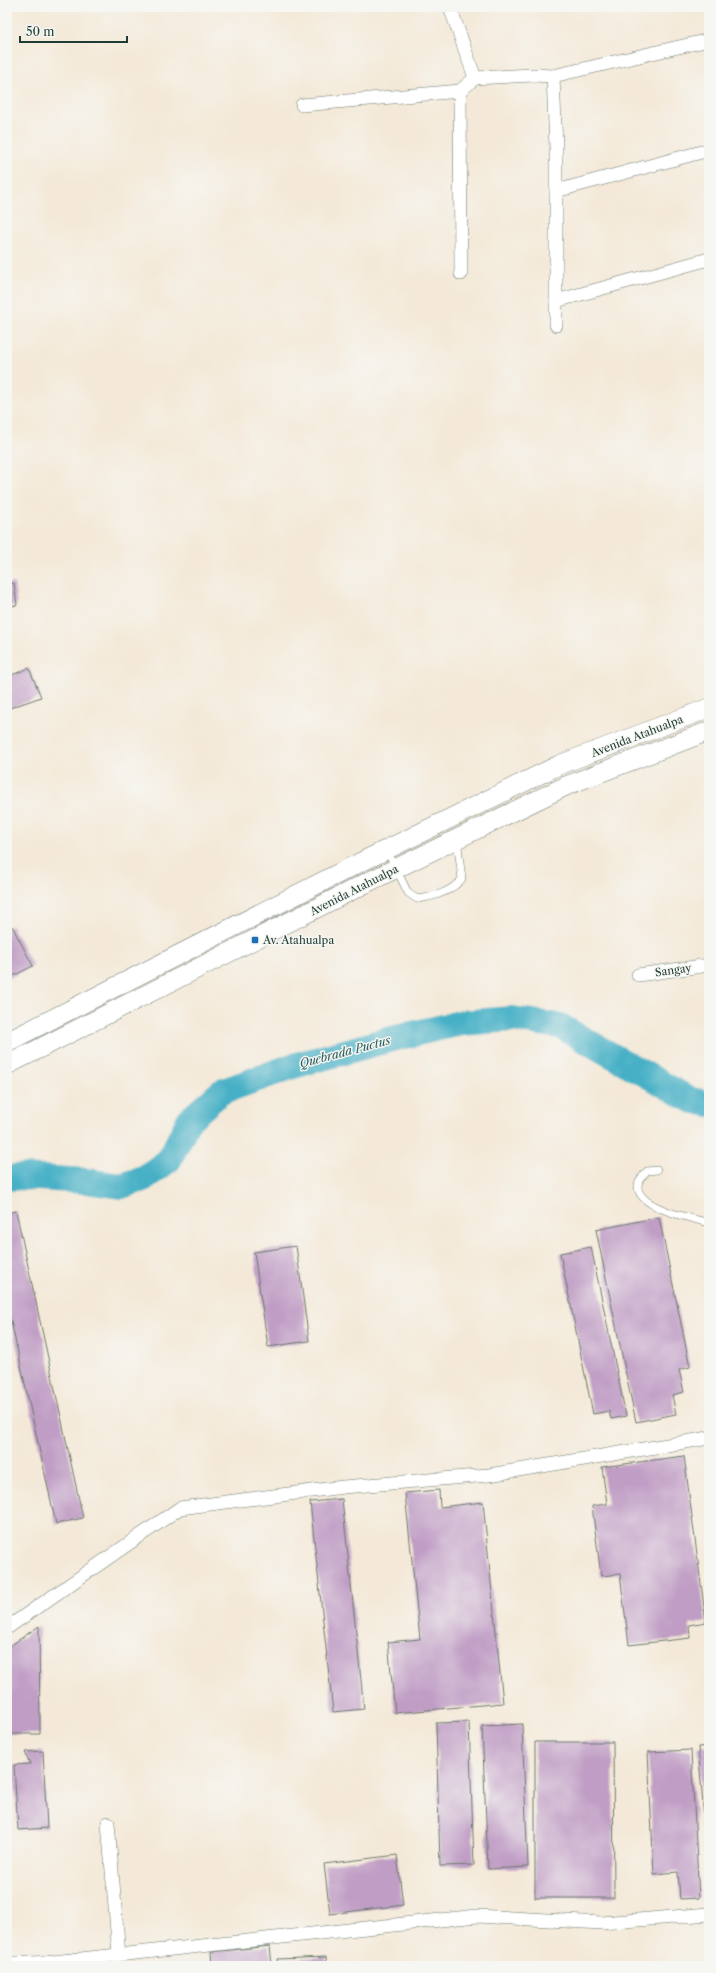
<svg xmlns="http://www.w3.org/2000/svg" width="716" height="1973" viewBox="0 0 716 1973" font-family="'Libre Caslon Text',serif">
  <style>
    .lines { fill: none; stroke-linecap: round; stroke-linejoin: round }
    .river { stroke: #47b0c6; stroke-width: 26 }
    .building { fill: #c09dc5 }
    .lane-casing { stroke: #6a796d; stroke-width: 8 }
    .street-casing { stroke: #6a796d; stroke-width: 14 }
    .secondary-casing { stroke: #6a796d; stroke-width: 20 }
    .lane { stroke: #fff; stroke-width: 7 }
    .street { stroke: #fff; stroke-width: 13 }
    .secondary { stroke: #fff; stroke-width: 19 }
    .poi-dot { fill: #1f6fb2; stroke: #f6f6f2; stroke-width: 1.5 }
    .labels { text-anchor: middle; stroke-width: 3; stroke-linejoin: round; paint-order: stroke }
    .street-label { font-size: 11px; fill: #1f3d34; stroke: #f6f6f2 }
    .poi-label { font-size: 11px; fill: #1f3d34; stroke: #f6f6f2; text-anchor: start }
    .water-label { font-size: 12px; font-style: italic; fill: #2b6060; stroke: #f6f6f2 }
  </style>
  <rect width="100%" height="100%" fill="#f6f6f2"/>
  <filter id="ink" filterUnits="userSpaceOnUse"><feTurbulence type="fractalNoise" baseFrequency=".025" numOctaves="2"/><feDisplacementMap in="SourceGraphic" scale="8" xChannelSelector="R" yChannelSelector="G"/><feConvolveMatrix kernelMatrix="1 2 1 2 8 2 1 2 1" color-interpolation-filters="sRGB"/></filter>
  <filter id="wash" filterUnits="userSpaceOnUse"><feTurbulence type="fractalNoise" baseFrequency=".012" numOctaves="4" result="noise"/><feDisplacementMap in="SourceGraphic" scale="16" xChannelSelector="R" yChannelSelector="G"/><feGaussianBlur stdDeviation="0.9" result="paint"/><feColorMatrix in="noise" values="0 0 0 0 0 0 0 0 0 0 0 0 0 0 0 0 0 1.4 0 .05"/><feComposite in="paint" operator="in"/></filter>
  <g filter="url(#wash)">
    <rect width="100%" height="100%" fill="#f4e9d8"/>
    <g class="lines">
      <polyline class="river" points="7,1178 23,1177 86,1181 121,1186 143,1179 169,1160 189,1120 221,1092 293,1066 399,1037 461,1023 512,1019 560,1026 691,1100 709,1104"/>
    </g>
    <g id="blocks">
      <g class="building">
        <polygon points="14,583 17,605 7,607 7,584"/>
        <polygon points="29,668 41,697 7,709 7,677"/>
        <polygon points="12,926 33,966 7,979 7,928"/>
        <polygon points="16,1211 83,1518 56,1524 7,1303 7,1213"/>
        <polygon points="659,1217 690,1367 679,1370 684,1392 672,1395 676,1414 636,1422 596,1230"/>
        <polygon points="296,1246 309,1341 268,1347 254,1252"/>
        <polygon points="591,1247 626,1416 611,1419 609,1411 593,1414 560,1253"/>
        <polygon points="684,1456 706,1622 689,1625 690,1638 629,1645 620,1574 601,1576 592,1506 607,1504 602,1467"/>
        <polygon points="439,1490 440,1507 483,1502 503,1703 395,1713 388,1642 420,1639 405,1493"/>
        <polygon points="342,1499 364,1709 333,1712 310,1502"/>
        <polygon points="39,1626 40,1734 7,1734 7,1648"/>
        <polygon points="469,1722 474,1865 440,1866 436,1723"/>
        <polygon points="522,1724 528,1867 488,1869 482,1726"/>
        <polygon points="535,1742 613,1742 614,1898 535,1898"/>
        <polygon points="709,1746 709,1864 708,1864 698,1747"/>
        <polygon points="691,1750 699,1898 680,1899 678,1872 654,1874 648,1752"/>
        <polygon points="43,1751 47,1828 18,1830 14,1765 30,1764 25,1752"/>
        <polygon points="397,1855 403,1905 330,1914 324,1864"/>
        <polygon points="270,1946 272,1966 212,1966 211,1952"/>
        <polygon points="326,1957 327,1966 278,1966 277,1959"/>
      </g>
    </g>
  </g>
  <g filter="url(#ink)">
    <use href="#blocks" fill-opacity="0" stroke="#6a796d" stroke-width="1"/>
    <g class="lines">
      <g class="lane-casing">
        <g id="lane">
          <path d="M387,850L408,893L417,899C434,897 451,892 462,879L457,839"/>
          <path d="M657,1170L647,1171C645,1174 641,1177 639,1181C629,1207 692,1218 709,1223"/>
        </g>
      </g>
      <g class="street-casing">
        <g id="street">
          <polyline points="450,7 475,78 460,91 461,274"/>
          <polyline points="553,76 556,148 556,325"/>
          <polyline points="475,78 533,75 553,76 709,40"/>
          <polyline points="302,105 460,91"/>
          <polyline points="556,191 709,150"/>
          <polyline points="556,301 709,259"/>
          <polyline points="638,975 709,965"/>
          <polyline points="7,1628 180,1508 343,1487 489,1475 709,1438"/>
          <polyline points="108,1823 119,1955"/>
          <polyline points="7,1964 53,1962 477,1916 602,1923 709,1914"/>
        </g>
      </g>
      <g class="secondary-casing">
        <g id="secondary">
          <polyline points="7,1042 357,864 559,765 709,708"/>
          <polyline points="7,1065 366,883 568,785 709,731"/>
        </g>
      </g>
      <use href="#lane" class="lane"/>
      <use href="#street" class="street"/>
      <use href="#secondary" class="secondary"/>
    </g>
  </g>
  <rect class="poi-dot" x="251" y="936" width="8" height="8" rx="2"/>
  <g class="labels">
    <g class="street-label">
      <text transform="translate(637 736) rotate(-21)" y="4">Avenida Atahualpa</text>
      <text transform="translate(354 890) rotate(-27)" y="4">Avenida Atahualpa</text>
      <text transform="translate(673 970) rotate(-8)" y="4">Sangay</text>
    </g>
    <g class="poi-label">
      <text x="263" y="944">Av. Atahualpa</text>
    </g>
    <g class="water-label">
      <text transform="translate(345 1052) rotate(-15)" y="4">Quebrada Puctus</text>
    </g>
  </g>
  <rect width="716" height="1973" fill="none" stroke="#f6f6f2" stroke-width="24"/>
  <path d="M20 36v6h107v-6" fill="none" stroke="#1f3d34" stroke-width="2"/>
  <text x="26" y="36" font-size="12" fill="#1f3d34" stroke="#f6f6f2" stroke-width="3" paint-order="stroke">50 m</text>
</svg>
